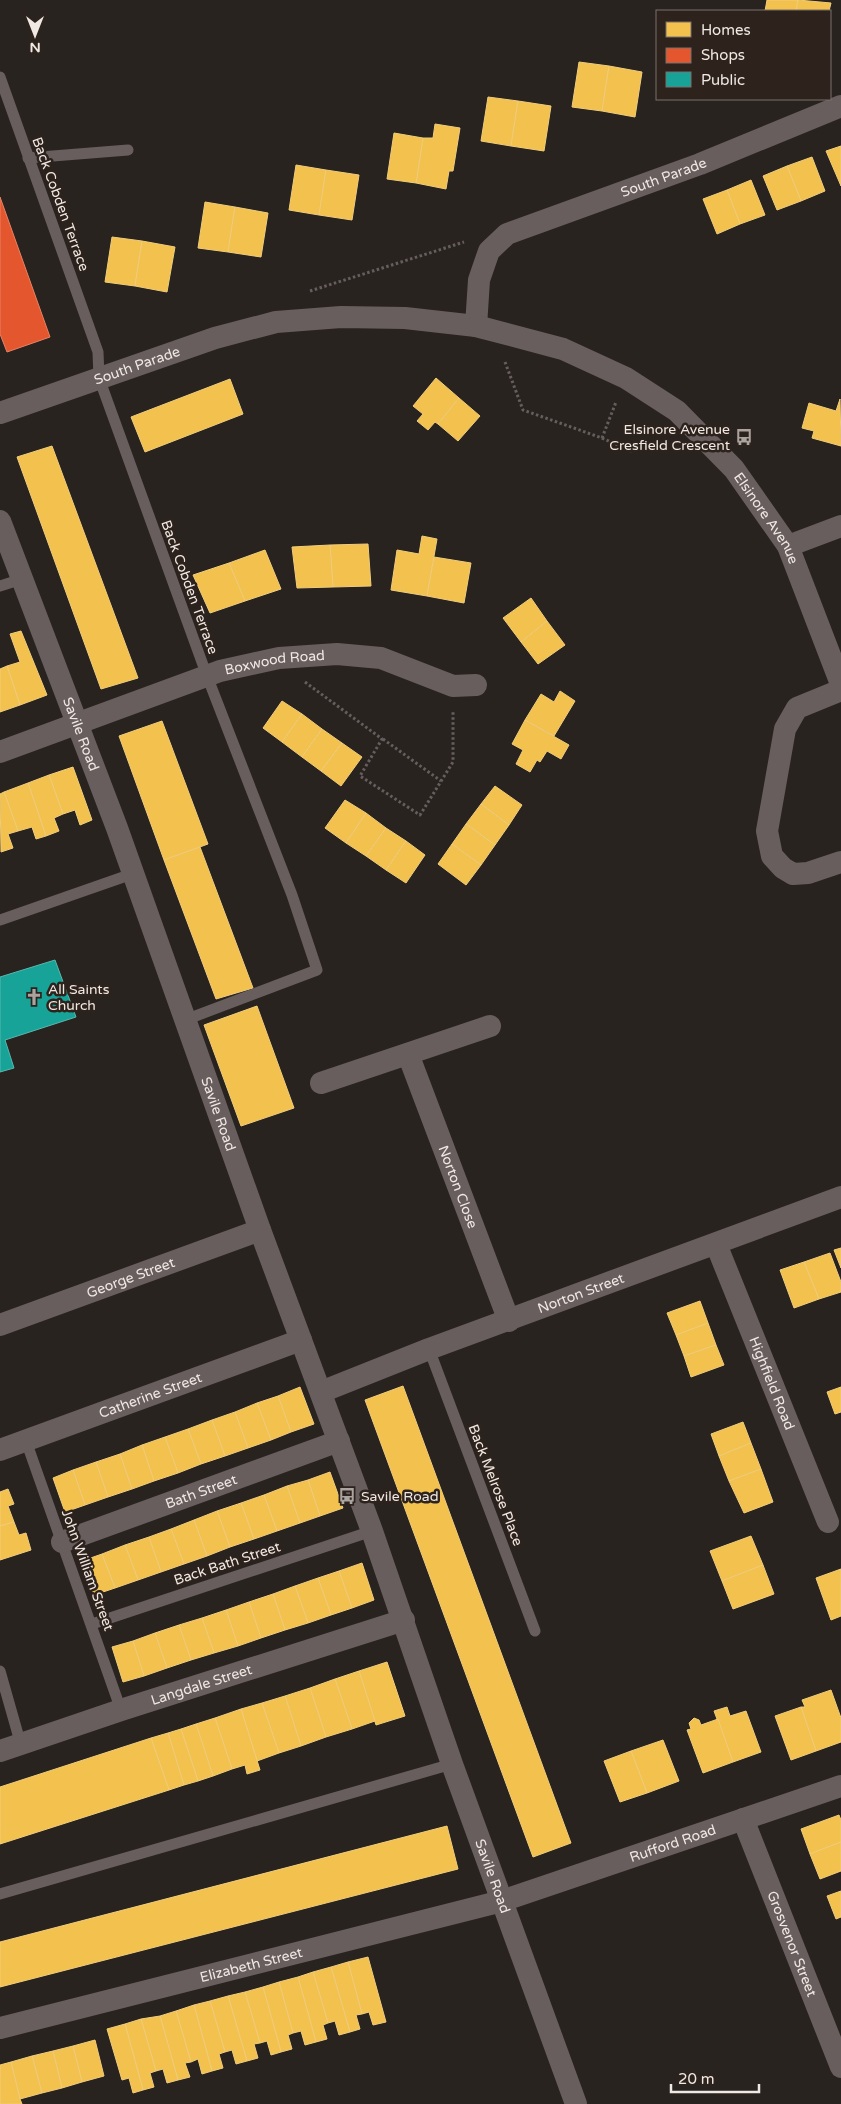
<svg xmlns="http://www.w3.org/2000/svg" width="841" height="2104" viewBox="0 0 841 2104" font-family="'Varela Round',sans-serif">
  <style>
    .homes { fill: #f2c14e; stroke: #f1cd7b }
    .shops { fill: #e4572e; stroke: #e88264 }
    .public { fill: #17a398; stroke: #58b8ae }
    .lines { fill: none; stroke-linecap: round; stroke-linejoin: round }
    .path { stroke: #665e5e; stroke-width: 3; stroke-dasharray: 2.5 2.5; stroke-linecap: butt }
    .lane { stroke: #685e5e; stroke-width: 11 }
    .street { stroke: #685e5e; stroke-width: 22 }
    .labels { text-anchor: middle; stroke-width: 5; stroke-linejoin: round; paint-order: stroke }
    .street-label { font-size: 14px; fill: #f0e8e3; stroke: #2d221c }
    .poi-label { font-size: 14px; fill: #f0e8e3; stroke: #2d221c; text-anchor: start }
  </style>
  <rect width="100%" height="100%" fill="#292320"/>
  <g class="homes">
    <polygon points="767,0 798,0 796,11 765,11"/>
    <polygon points="798,0 831,3 829,11 796,11"/>
    <polygon points="579,62 609,66 602,111 572,107"/>
    <polygon points="609,66 642,72 635,117 602,111"/>
    <polygon points="488,97 518,101 511,146 481,141"/>
    <polygon points="518,101 551,106 544,151 511,146"/>
    <polygon points="435,124 460,128 453,171 449,171 446,189 416,183 423,138 433,138"/>
    <polygon points="394,133 423,138 416,183 387,179"/>
    <polygon points="841,146 841,186 826,151"/>
    <polygon points="812,157 825,191 801,201 787,166"/>
    <polygon points="296,165 326,170 319,215 289,210"/>
    <polygon points="787,166 801,201 777,210 763,176"/>
    <polygon points="326,170 359,175 352,220 319,215"/>
    <polygon points="751,180 765,215 740,224 727,190"/>
    <polygon points="727,190 740,224 717,234 703,199"/>
    <polygon points="205,202 235,207 228,252 198,248"/>
    <polygon points="235,207 268,213 261,257 228,252"/>
    <polygon points="112,237 142,241 135,286 105,282"/>
    <polygon points="142,241 175,247 167,292 135,286"/>
    <polygon points="436,378 459,398 438,424 435,422 428,430 417,421 423,414 413,406"/>
    <polygon points="230,379 243,414 145,452 131,417"/>
    <polygon points="459,398 480,416 458,441 438,424"/>
    <polygon points="840,399 841,446 812,438 814,431 802,428 809,403 836,411"/>
    <polygon points="52,446 138,678 101,689 17,457"/>
    <polygon points="422,536 437,539 427,596 391,590 397,550 419,554"/>
    <polygon points="368,544 371,586 333,587 330,545"/>
    <polygon points="330,545 333,587 297,588 292,547"/>
    <polygon points="265,550 281,589 245,601 229,563"/>
    <polygon points="434,557 471,563 464,603 427,596"/>
    <polygon points="229,563 245,601 210,613 193,575"/>
    <polygon points="531,598 547,621 521,642 503,618"/>
    <polygon points="547,621 565,645 538,664 521,642"/>
    <polygon points="21,631 47,695 20,705 7,666 20,662 10,634"/>
    <polygon points="7,666 20,705 0,712 0,669"/>
    <polygon points="560,691 575,701 554,736 525,720 541,694 554,702"/>
    <polygon points="282,701 302,714 282,742 263,728"/>
    <polygon points="302,714 322,729 302,757 282,742"/>
    <polygon points="525,720 569,745 561,759 547,751 540,762 537,760 530,772 516,764 523,750 512,744"/>
    <polygon points="162,721 208,844 164,860 119,736"/>
    <polygon points="322,729 342,743 321,771 302,757"/>
    <polygon points="342,743 362,757 341,786 321,771"/>
    <polygon points="73,767 92,820 80,825 75,810 63,814 49,775"/>
    <polygon points="49,775 63,814 54,818 59,831 46,836 28,783"/>
    <polygon points="28,783 46,836 36,839 32,827 18,831 4,792"/>
    <polygon points="495,786 522,805 509,825 481,804"/>
    <polygon points="4,792 18,831 8,834 13,848 1,852 0,794"/>
    <polygon points="345,800 366,813 346,843 325,828"/>
    <polygon points="481,804 509,825 495,845 466,824"/>
    <polygon points="366,813 386,828 366,856 346,843"/>
    <polygon points="466,824 495,845 481,865 452,844"/>
    <polygon points="386,828 406,841 386,870 366,856"/>
    <polygon points="406,841 425,855 406,883 386,870"/>
    <polygon points="452,844 481,865 466,885 438,864"/>
    <polygon points="200,847 253,988 216,999 164,860"/>
    <polygon points="257,1006 294,1108 241,1126 204,1025"/>
    <polygon points="841,1248 841,1268 834,1250"/>
    <polygon points="830,1253 841,1282 841,1292 819,1299 804,1262"/>
    <polygon points="804,1262 819,1299 794,1308 780,1270"/>
    <polygon points="700,1301 708,1323 676,1335 667,1313"/>
    <polygon points="708,1323 716,1345 684,1356 676,1335"/>
    <polygon points="716,1345 724,1365 691,1377 684,1356"/>
    <polygon points="403,1386 571,1843 533,1857 365,1400"/>
    <polygon points="300,1387 314,1424 291,1432 278,1396"/>
    <polygon points="841,1387 841,1412 835,1414 827,1392"/>
    <polygon points="278,1396 291,1432 271,1440 257,1403"/>
    <polygon points="257,1403 271,1440 248,1448 235,1412"/>
    <polygon points="235,1412 248,1448 225,1456 212,1420"/>
    <polygon points="212,1420 225,1456 201,1464 188,1429"/>
    <polygon points="743,1422 751,1443 719,1456 711,1434"/>
    <polygon points="188,1429 201,1464 178,1473 165,1437"/>
    <polygon points="165,1437 178,1473 154,1481 142,1445"/>
    <polygon points="751,1443 761,1469 729,1481 719,1456"/>
    <polygon points="142,1445 154,1481 132,1489 120,1454"/>
    <polygon points="120,1454 132,1489 108,1497 96,1462"/>
    <polygon points="96,1462 108,1497 85,1505 73,1470"/>
    <polygon points="761,1469 773,1502 744,1513 729,1481"/>
    <polygon points="73,1470 85,1505 65,1512 53,1478"/>
    <polygon points="330,1472 343,1508 320,1516 308,1480"/>
    <polygon points="308,1480 320,1516 300,1523 287,1486"/>
    <polygon points="287,1486 300,1523 277,1531 264,1495"/>
    <polygon points="8,1489 14,1504 8,1506 14,1522 0,1526 0,1492"/>
    <polygon points="264,1495 277,1531 254,1539 241,1503"/>
    <polygon points="241,1503 254,1539 230,1547 217,1511"/>
    <polygon points="217,1511 230,1547 207,1556 194,1520"/>
    <polygon points="194,1520 207,1556 184,1564 171,1529"/>
    <polygon points="14,1522 19,1535 26,1533 31,1550 0,1560 0,1526"/>
    <polygon points="171,1529 184,1564 161,1572 149,1537"/>
    <polygon points="751,1536 763,1565 722,1581 710,1551"/>
    <polygon points="149,1537 161,1572 138,1580 125,1545"/>
    <polygon points="125,1545 138,1580 115,1588 102,1554"/>
    <polygon points="102,1554 115,1588 94,1595 82,1561"/>
    <polygon points="362,1563 374,1600 352,1608 339,1571"/>
    <polygon points="763,1565 774,1594 733,1609 722,1581"/>
    <polygon points="841,1569 841,1616 831,1620 816,1578"/>
    <polygon points="339,1571 352,1608 331,1615 318,1578"/>
    <polygon points="318,1578 331,1615 308,1623 295,1586"/>
    <polygon points="295,1586 308,1623 285,1630 273,1594"/>
    <polygon points="273,1594 285,1630 261,1638 249,1602"/>
    <polygon points="249,1602 261,1638 238,1646 226,1610"/>
    <polygon points="226,1610 238,1646 214,1653 202,1618"/>
    <polygon points="202,1618 214,1653 191,1660 179,1625"/>
    <polygon points="179,1625 191,1660 167,1668 155,1633"/>
    <polygon points="155,1633 167,1668 144,1676 133,1641"/>
    <polygon points="133,1641 144,1676 123,1682 112,1647"/>
    <polygon points="387,1662 405,1716 376,1725 359,1671"/>
    <polygon points="359,1671 375,1721 352,1729 335,1679"/>
    <polygon points="335,1679 352,1729 326,1737 310,1688"/>
    <polygon points="310,1688 326,1737 301,1746 285,1696"/>
    <polygon points="831,1690 841,1718 841,1742 816,1751 801,1707 805,1707 802,1700"/>
    <polygon points="285,1696 301,1746 279,1753 262,1703"/>
    <polygon points="262,1703 279,1753 257,1761 241,1709"/>
    <polygon points="727,1707 730,1716 746,1711 761,1752 733,1762 714,1711"/>
    <polygon points="801,1707 816,1751 791,1760 775,1716"/>
    <polygon points="241,1709 260,1770 247,1774 245,1765 232,1769 215,1718"/>
    <polygon points="215,1718 232,1769 213,1776 196,1724"/>
    <polygon points="694,1718 699,1720 701,1725 718,1719 733,1762 703,1773 687,1730 691,1729 689,1723"/>
    <polygon points="196,1724 213,1776 198,1781 181,1729"/>
    <polygon points="181,1729 198,1781 184,1785 168,1733"/>
    <polygon points="168,1733 184,1785 169,1790 151,1738"/>
    <polygon points="151,1738 169,1790 0,1844 0,1787"/>
    <polygon points="663,1740 679,1781 647,1793 631,1751"/>
    <polygon points="631,1751 647,1793 620,1802 604,1761"/>
    <polygon points="839,1815 841,1820 841,1842 810,1854 801,1829"/>
    <polygon points="447,1826 458,1869 0,1987 0,1942"/>
    <polygon points="841,1842 841,1871 820,1879 810,1854"/>
    <polygon points="841,1891 841,1917 836,1919 827,1896"/>
    <polygon points="368,1957 386,2022 373,2025 369,2012 362,2014 348,1962"/>
    <polygon points="348,1962 362,2014 356,2015 360,2029 350,2032 331,1967"/>
    <polygon points="331,1967 350,2032 339,2035 335,2021 328,2023 313,1972"/>
    <polygon points="313,1972 328,2023 323,2025 327,2039 316,2042 298,1977"/>
    <polygon points="298,1977 316,2042 305,2045 301,2031 293,2033 279,1982"/>
    <polygon points="279,1982 293,2033 288,2035 292,2049 281,2052 263,1987"/>
    <polygon points="263,1987 281,2052 271,2055 267,2041 260,2043 245,1992"/>
    <polygon points="245,1992 260,2043 254,2044 258,2058 247,2061 228,1996"/>
    <polygon points="228,1996 247,2061 236,2064 232,2050 225,2052 210,2001"/>
    <polygon points="210,2001 225,2052 219,2054 223,2068 212,2071 194,2005"/>
    <polygon points="194,2005 212,2071 202,2074 198,2059 191,2062 176,2011"/>
    <polygon points="176,2011 191,2062 185,2063 190,2077 178,2080 160,2016"/>
    <polygon points="160,2016 178,2080 167,2083 163,2069 156,2071 141,2019"/>
    <polygon points="141,2019 156,2071 150,2073 154,2087 143,2090 125,2024"/>
    <polygon points="125,2024 143,2090 133,2093 129,2078 122,2080 107,2029"/>
    <polygon points="95,2040 104,2076 82,2082 73,2046"/>
    <polygon points="73,2046 82,2082 62,2088 53,2051"/>
    <polygon points="53,2051 62,2088 42,2093 32,2056"/>
    <polygon points="32,2056 42,2093 20,2099 11,2062"/>
    <polygon points="11,2062 20,2099 22,2104 0,2104 0,2065"/>
  </g>
  <polygon class="shops" points="0,197 50,337 7,352 0,334"/>
  <polygon class="public" points="55,960 76,1017 5,1040 14,1068 0,1072 0,977"/>
  <g class="lines">
    <g class="path">
      <polyline points="310,291 464,242"/>
      <polyline points="505,362 523,410 602,438 616,402"/>
      <polyline points="602,438 634,452"/>
      <polyline points="305,682 382,739 360,776 420,815 453,762 453,711"/>
      <polyline points="383,739 441,781"/>
    </g>
    <g class="lane">
      <polyline points="0,77 98,352 99,378 207,676 292,895 317,970 185,1020"/>
      <polyline points="28,158 128,150"/>
      <polyline points="0,586 22,579"/>
      <polyline points="0,920 132,874"/>
      <polyline points="429,1349 535,1631"/>
      <polyline points="26,1441 121,1710"/>
      <polyline points="92,1624 372,1531"/>
      <polyline points="0,1671 21,1745"/>
      <polyline points="0,1894 452,1764"/>
    </g>
    <g class="street">
      <path id="s1" d="M476,326L479,280L489,251L507,234L700,164L841,106"/>
      <path id="s2" d="M0,413L215,338L276,322L341,317L405,318L476,326L563,349L626,378L677,411L734,469L788,546L841,684"/>
      <path id="s3" d="M0,521L117,828L260,1230L372,1531L452,1764L576,2104"/>
      <polyline points="788,546 841,526"/>
      <polyline points="841,690 797,708 785,729 767,831 772,856 783,868 793,874 808,873 841,862"/>
      <path id="s4" d="M0,752L220,671L279,658L337,654L381,658L453,686L476,685"/>
      <path id="s5" d="M408,1054L509,1321"/>
      <polyline points="321,1083 490,1026"/>
      <path id="s6" d="M716,1244L828,1522"/>
      <path id="s7" d="M0,1325L260,1230"/>
      <path id="s8" d="M321,1392L429,1349L841,1197"/>
      <path id="s9" d="M0,1450L301,1340"/>
      <path id="s10" d="M62,1542L339,1441"/>
      <path id="s11" d="M0,1751L121,1710L404,1620"/>
      <path id="s12" d="M743,1819L841,2067"/>
      <path id="s13" d="M0,2028L502,1901L841,1786"/>
    </g>
  </g>
  <defs>
    <g id="bus-bare" transform="scale(1.35)"><path d="M-5-6H5V4H4V6H2V4H-2V6H-4V4H-5ZM-3.5-4V0h7V-4ZM-3.5 1.2v1.5H-2V1.2ZM2 1.2v1.5H3.5V1.2Z" fill="#aaa39f" stroke="#2d221c" stroke-width="2.5" paint-order="stroke"/></g>
    <g id="church-bare" transform="scale(1.35)"><path d="M-1.2-6h2.4v3.5h3.3v2.4h-3.3V6h-2.4V-.1h-3.3v-2.4h3.3Z" fill="#aaa39f" stroke="#2d221c" stroke-width="2.5" paint-order="stroke"/></g>
  </defs>
  <g fill-rule="evenodd">
    <use href="#bus-bare" x="744" y="437"/>
    <use href="#church-bare" x="34" y="997"/>
    <use href="#bus-bare" x="347" y="1496"/>
  </g>
  <g class="labels">
    <g class="street-label">
      <text dy="5" stroke="none"><textPath href="#s1" startOffset="268">South Parade</textPath></text>
      <text transform="translate(61 204) rotate(70)" y="5">Back Cobden Terrace</text>
      <text dy="5" stroke="none"><textPath href="#s2" startOffset="145">South Parade</textPath></text>
      <text dy="5" stroke="none"><textPath href="#s2" startOffset="852">Elsinore Avenue</textPath></text>
      <text transform="translate(190 587) rotate(70)" y="5">Back Cobden Terrace</text>
      <text dy="5" stroke="none"><textPath href="#s4" startOffset="290">Boxwood Road</textPath></text>
      <text dy="5" stroke="none"><textPath href="#s3" startOffset="228">Savile Road</textPath></text>
      <text dy="5" stroke="none"><textPath href="#s3" startOffset="632">Savile Road</textPath></text>
      <text dy="5" stroke="none"><textPath href="#s5" startOffset="142">Norton Close</textPath></text>
      <text dy="5" stroke="none"><textPath href="#s7" startOffset="139">George Street</textPath></text>
      <text dy="5" stroke="none"><textPath href="#s8" startOffset="278">Norton Street</textPath></text>
      <text dy="5" stroke="none"><textPath href="#s6" startOffset="150">Highfield Road</textPath></text>
      <text dy="5" stroke="none"><textPath href="#s9" startOffset="160">Catherine Street</textPath></text>
      <text transform="translate(496 1485) rotate(69)" y="5">Back Melrose Place</text>
      <text dy="5" stroke="none"><textPath href="#s10" startOffset="148">Bath Street</textPath></text>
      <text transform="translate(227 1563) rotate(-18)" y="5">Back Bath Street</text>
      <text transform="translate(88 1570) rotate(70)" y="5">John William Street</text>
      <text dy="5" stroke="none"><textPath href="#s11" startOffset="212">Langdale Street</textPath></text>
      <text dy="5" stroke="none"><textPath href="#s13" startOffset="698">Rufford Road</textPath></text>
      <text dy="5" stroke="none"><textPath href="#s3" startOffset="1442">Savile Road</textPath></text>
      <text dy="5" stroke="none"><textPath href="#s12" startOffset="134">Grosvenor Street</textPath></text>
      <text dy="5" stroke="none"><textPath href="#s13" startOffset="259">Elizabeth Street</textPath></text>
    </g>
    <g class="poi-label">
      <text x="730" y="434" text-anchor="end">Elsinore Avenue<tspan x="730" dy="16">Cresfield Crescent</tspan></text>
      <text x="48" y="994">All Saints<tspan x="48" dy="16">Church</tspan></text>
      <text x="361" y="1501">Savile Road</text>
    </g>
  </g>
  <rect x="656" y="10" width="175" height="90" fill="#2d221c" stroke="#7b716c"/>
  <rect x="666" y="22" width="25" height="15" fill="#f2c14e" stroke="#7b716c"/>
  <text x="701" y="35" font-size="15" fill="#f0e8e3">Homes</text>
  <rect x="666" y="48" width="25" height="15" fill="#e4572e" stroke="#7b716c"/>
  <text x="701" y="60" font-size="15" fill="#f0e8e3">Shops</text>
  <rect x="666" y="72" width="25" height="15" fill="#17a398" stroke="#7b716c"/>
  <text x="701" y="85" font-size="15" fill="#f0e8e3">Public</text>
  <g transform="translate(35 35) rotate(180)" stroke="#2d221c" stroke-width="4" paint-order="stroke">
  <path d="M0-4L9 19L0 12L-9 19Z" fill="#f0e8e3"/>
  <text y="-8" font-size="14" font-weight="bold" text-anchor="middle" fill="#f0e8e3">N</text>
  </g>
  <path d="M671 2084v8h88v-8" fill="none" stroke="#f0e8e3" stroke-width="2.5"/>
  <text x="678" y="2084" font-size="15" fill="#f0e8e3" stroke="#2d221c" stroke-width="4" paint-order="stroke">20 m</text>
</svg>
